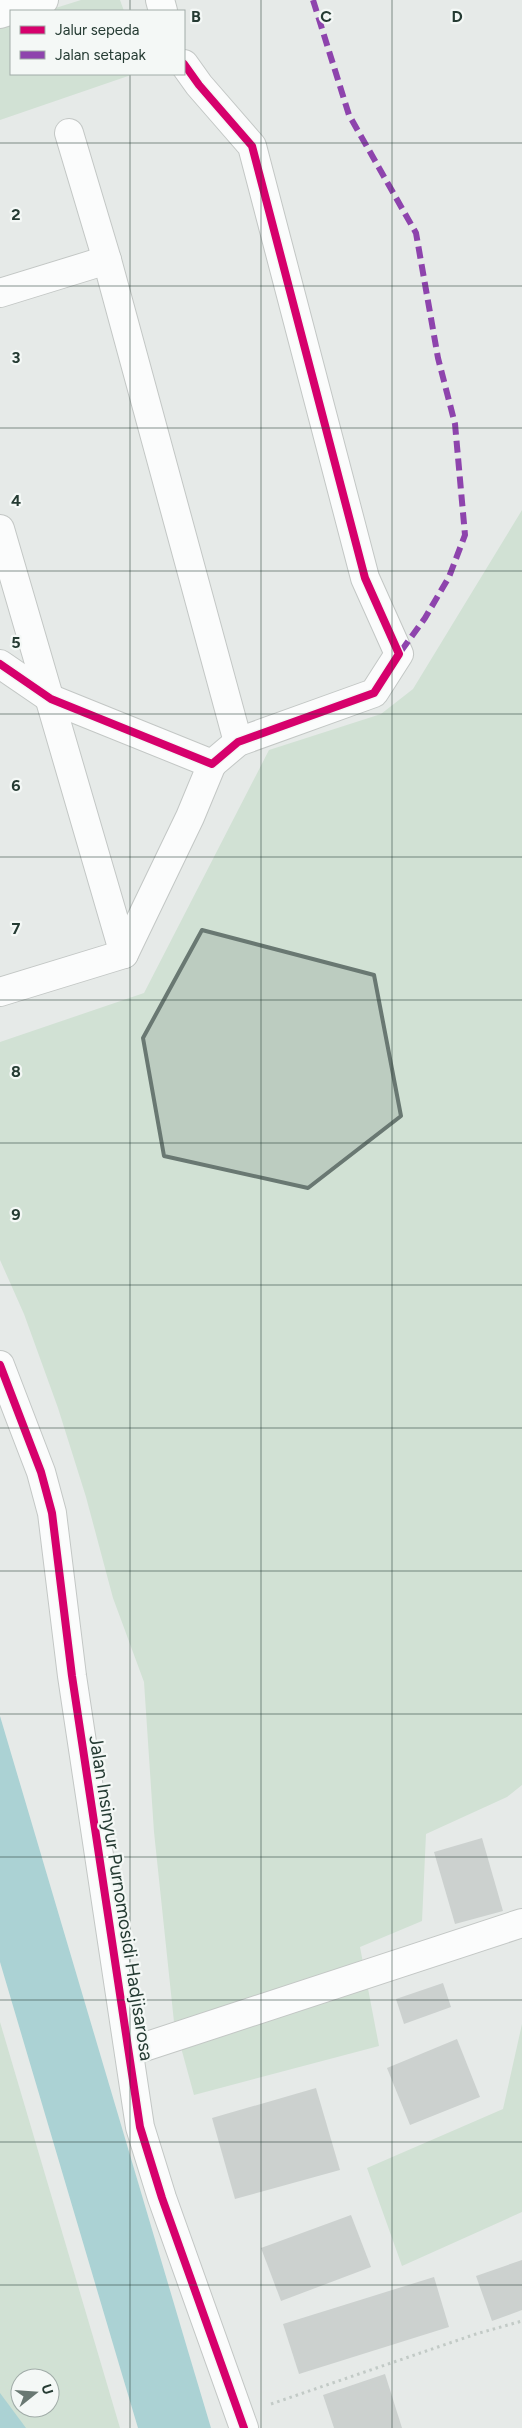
<svg xmlns="http://www.w3.org/2000/svg" width="522" height="2428" viewBox="0 0 522 2428" font-family="Figtree,sans-serif">
  <style>
    .green { fill: #d1e1d4; fill-rule: evenodd }
    .water { fill: #abd2d4 }
    .building { fill: #ccd1cf }
    .lines { fill: none; stroke-linecap: round; stroke-linejoin: round }
    .minor-casing { stroke: #c3c7c5; stroke-width: 30 }
    .path { stroke: #c2cac6; stroke-width: 3; stroke-dasharray: 2.5 4; stroke-linecap: butt }
    .minor { stroke: #fbfcfc; stroke-width: 28 }
    .quiet { stroke: #8e44ad; stroke-width: 6; stroke-dasharray: 12 6; stroke-linecap: butt }
    .cycleway-casing { stroke: #f4f8f6; stroke-width: 11 }
    .cycleway { stroke: #d6006c; stroke-width: 8 }
    .marked { fill: #697872; fill-opacity: 0.2; stroke: #697872; stroke-width: 4; stroke-linejoin: round }
    .grid { fill: none; stroke: #253b33; stroke-width: 1; stroke-opacity: 0.55 }
    .labels { text-anchor: middle; stroke-width: 4.5; stroke-linejoin: round; paint-order: stroke }
    .street-label { font-size: 19px; fill: #253b33; stroke: #f4f8f6 }
    .grid-label { font-size: 16px; text-anchor: middle; font-weight: bold; fill: #253b33; stroke: #f4f8f6; stroke-width: 4.5; stroke-linejoin: round; paint-order: stroke }
  </style>
  <rect width="100%" height="100%" fill="#e6eae8"/>
  <g class="green">
    <polygon points="81,0 120,0 124,11 46,11"/>
    <polygon points="11,23 11,74 134,74 0,120 0,26"/>
    <polygon points="522,510 522,1785 507,1797 426,1834 422,1921 360,1947 379,2046 194,2095 174,2022 154,1832 144,1682 113,1598 86,1497 58,1408 24,1314 0,1260 0,1042 144,993 269,750 381,714 413,689"/>
    <path d="M0,2022L120,2428H0ZM20,2378H50V2408H20Z"/>
    <polygon points="522,2024 522,2212 402,2266 367,2168 503,2109"/>
  </g>
  <g class="water">
    <polygon points="0,1716 188,2351 211,2428 138,2428 121,2371 0,1962"/>
    <polygon points="0,2393 26,2428 0,2428"/>
  </g>
  <g class="building">
    <polygon points="482,1838 503,1911 455,1924 434,1852"/>
    <polygon points="443,1983 451,2007 404,2024 396,1999"/>
    <polygon points="457,2039 480,2097 410,2125 387,2068"/>
    <polygon points="316,2088 340,2170 235,2199 212,2118"/>
    <polygon points="351,2215 371,2267 281,2301 261,2248"/>
    <polygon points="522,2260 522,2310 492,2321 476,2276"/>
    <polygon points="434,2277 449,2327 299,2374 283,2324"/>
    <polygon points="385,2374 402,2428 334,2428 323,2395"/>
  </g>
  <g class="lines">
    <g class="minor-casing">
      <g id="minor">
        <polyline points="160,0 163,11"/>
        <polyline points="0,14 44,0"/>
        <polyline points="69,133 107,260 238,742"/>
        <polyline points="0,293 107,260"/>
        <polyline points="0,529 124,954"/>
        <polyline points="0,664 51,699 212,764 238,742 374,693 399,654 365,578 252,146 199,85 184,64"/>
        <polyline points="0,992 124,954 190,817 212,764"/>
        <polyline points="0,1365 41,1472 52,1513 72,1676 140,2127 162,2198 244,2428"/>
        <polyline points="129,2052 522,1923"/>
      </g>
    </g>
    <polyline class="path" points="271,2404 476,2334 522,2321"/>
    <use href="#minor" class="minor"/>
    <polyline class="quiet" points="313,0 349,115 416,233 438,358 455,424 465,535 449,577 425,618 399,654"/>
    <g class="cycleway-casing">
      <g id="cycleway">
        <polyline points="0,664 51,699 212,764 238,742 374,693 399,654 365,578 252,146 199,85 184,64"/>
        <polyline points="0,1365 41,1472 52,1513 72,1676 140,2127 162,2198 244,2428"/>
      </g>
    </g>
    <use href="#cycleway" class="cycleway"/>
  </g>
  <path class="marked" d="M202,930L374,975L401,1116L308,1188L164,1156L143,1038Z"/>
  <path class="grid" d="M130,0V11M261,0V2428M392,0V2428M130,74V2428M0,143H522M0,286H522M0,428H522M0,571H522M0,714H522M0,857H522M0,1000H522M0,1143H522M0,1285H522M0,1428H522M0,1571H522M0,1714H522M0,1857H522M0,2000H522M0,2142H522M0,2285H522"/>
  <g class="labels">
    <g class="street-label">
      <text transform="translate(122 1898) rotate(81)" y="7">Jalan Insinyur Purnomosidi Hadjisarosa</text>
    </g>
  </g>
  <g class="grid-label">
    <text x="196" y="22">B</text>
    <text x="326" y="22">C</text>
    <text x="457" y="22">D</text>
    <text x="16" y="220">2</text>
    <text x="16" y="363">3</text>
    <text x="16" y="506">4</text>
    <text x="16" y="648">5</text>
    <text x="16" y="791">6</text>
    <text x="16" y="934">7</text>
    <text x="16" y="1077">8</text>
    <text x="16" y="1220">9</text>
  </g>
  <rect x="10" y="10" width="175" height="65" fill="#f4f8f6" stroke="#a1aca8"/>
  <rect x="20" y="26" width="25" height="8" fill="#d6006c" stroke="#a1aca8"/>
  <text x="55" y="35" font-size="15" fill="#253b33">Jalur sepeda</text>
  <rect x="20" y="51" width="25" height="8" fill="#8e44ad" stroke="#a1aca8"/>
  <text x="55" y="60" font-size="15" fill="#253b33">Jalan setapak</text>
  <g transform="translate(35 2393) rotate(73)"><circle r="24" fill="#f4f8f6" stroke="#a1aca8"/>
  <path d="M0-4L9 19L0 12L-9 19Z" fill="#697872"/>
  <text y="-8" font-size="14" font-weight="bold" text-anchor="middle" fill="#253b33">U</text>
  </g>
</svg>
